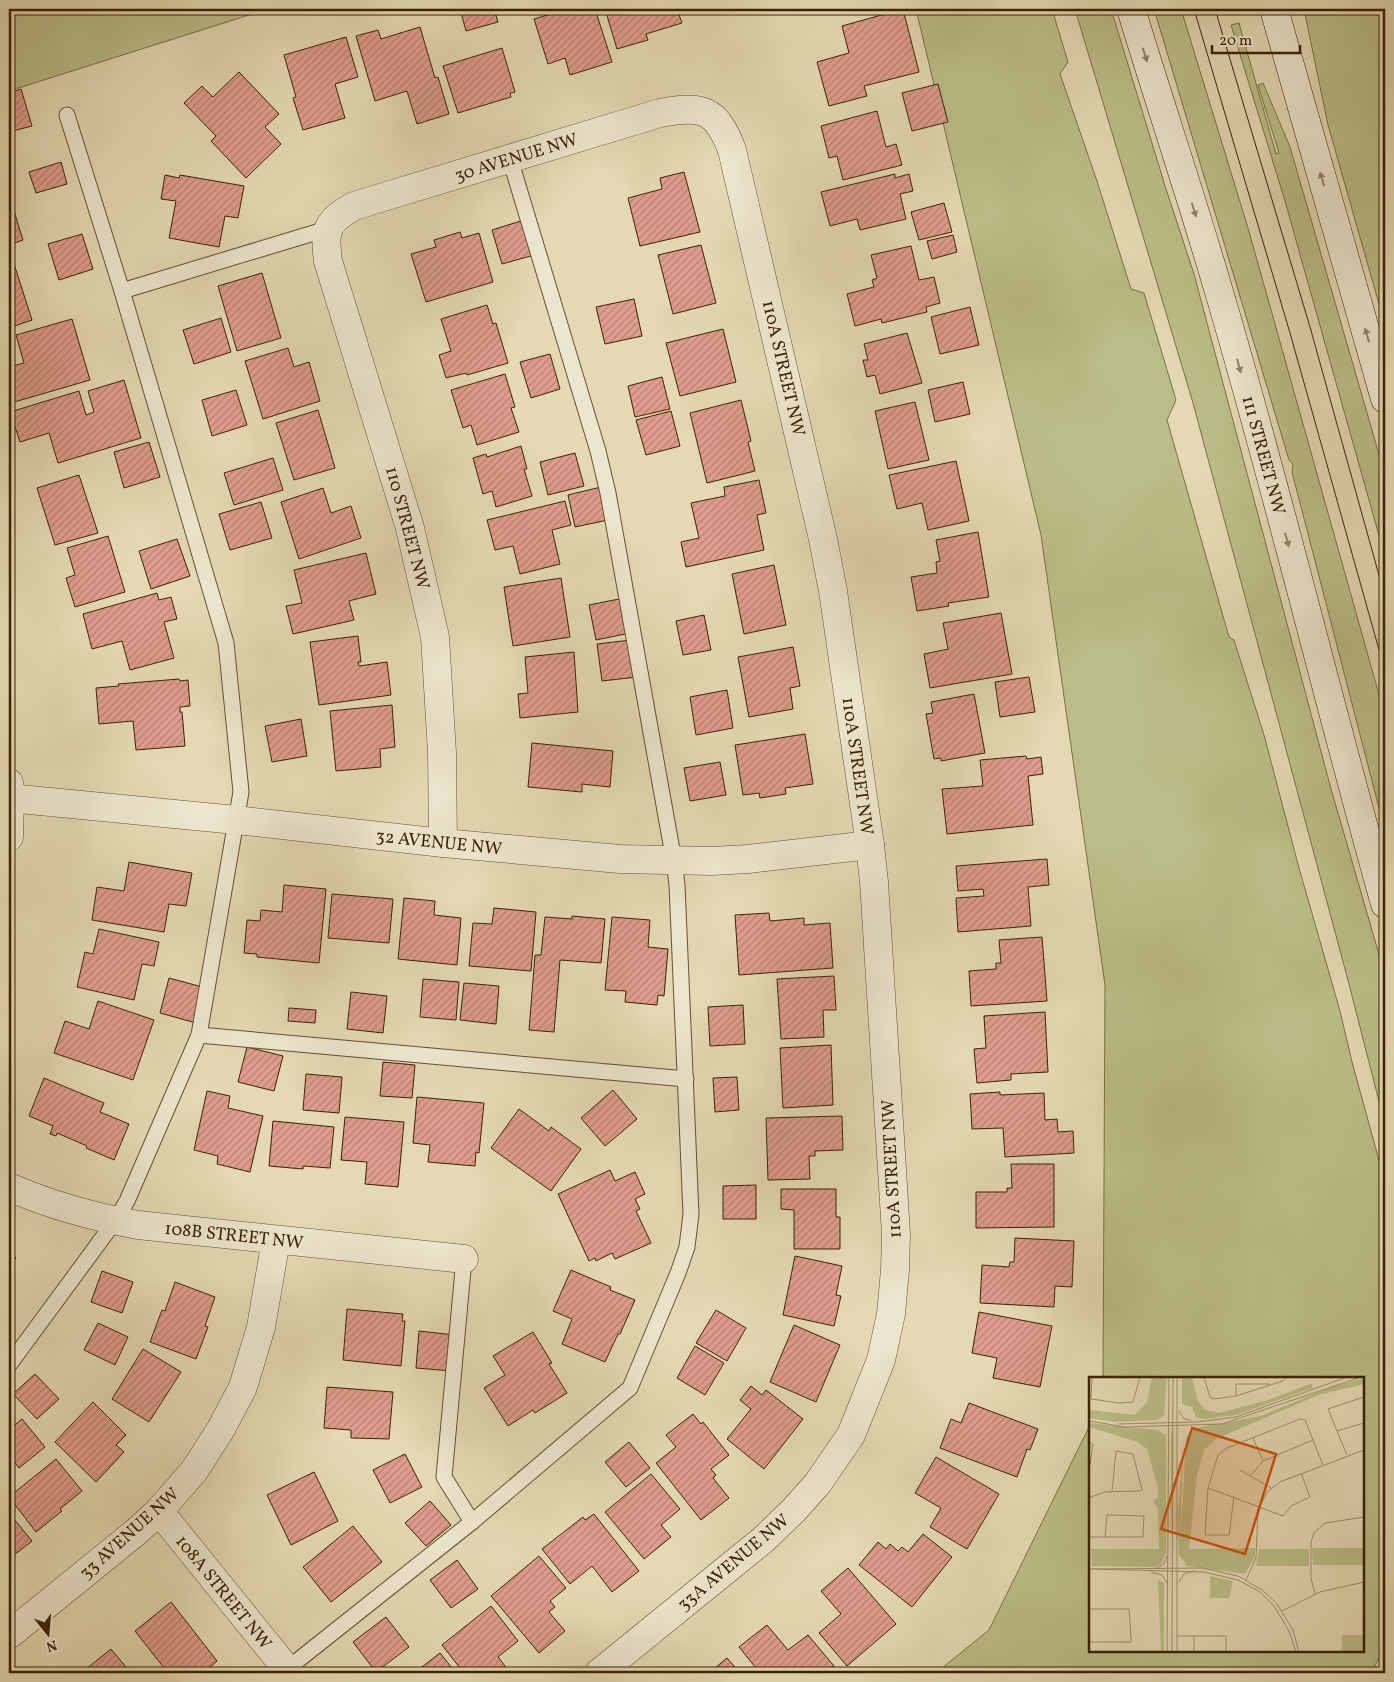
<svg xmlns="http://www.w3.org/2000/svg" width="1394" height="1682" viewBox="0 0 1394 1682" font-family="Vollkorn,serif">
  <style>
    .green { fill: #bbbd88; stroke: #7b7046 }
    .building { fill: url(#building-hatch); stroke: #3b2205 }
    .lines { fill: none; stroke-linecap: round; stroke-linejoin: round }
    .service-casing { stroke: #655030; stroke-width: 17 }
    .minor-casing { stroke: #655030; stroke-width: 29 }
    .tertiary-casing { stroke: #655030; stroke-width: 29 }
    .secondary-casing { stroke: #3b2205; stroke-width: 29 }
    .service { stroke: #ede6ce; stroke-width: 15 }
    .minor { stroke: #ede6ce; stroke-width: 28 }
    .tertiary { stroke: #ede6ce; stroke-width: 28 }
    .secondary { stroke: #ede6ce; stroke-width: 28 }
    .tram { stroke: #3b2205; stroke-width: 1 }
    .oneway { fill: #94846a }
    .labels { text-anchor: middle; stroke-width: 4.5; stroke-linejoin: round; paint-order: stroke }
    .street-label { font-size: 18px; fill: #3b2205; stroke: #ede6ce }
    .inset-road { fill: none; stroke: #a0906d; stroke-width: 1 }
    .view { fill: #ce510b; fill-opacity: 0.15; stroke: #ce510b; stroke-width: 2.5 }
    .inset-edge { fill: none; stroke: #3b2205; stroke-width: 2.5 }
  </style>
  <defs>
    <pattern id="building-hatch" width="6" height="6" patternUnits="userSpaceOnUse" patternTransform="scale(1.25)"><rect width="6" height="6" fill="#e09d8e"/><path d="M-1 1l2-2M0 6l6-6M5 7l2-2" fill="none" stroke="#b78072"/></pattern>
  </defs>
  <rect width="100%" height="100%" fill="#e4d9b3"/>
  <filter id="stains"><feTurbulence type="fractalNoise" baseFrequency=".004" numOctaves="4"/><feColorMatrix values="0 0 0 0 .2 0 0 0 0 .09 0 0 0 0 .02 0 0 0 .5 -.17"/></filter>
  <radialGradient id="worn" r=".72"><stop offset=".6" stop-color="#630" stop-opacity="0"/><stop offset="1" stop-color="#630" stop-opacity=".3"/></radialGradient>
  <g class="green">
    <polygon points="9,9 268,9 9,91"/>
    <polygon points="916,9 1052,9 1068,62 1060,74 1097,181 1131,289 1144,293 1176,400 1167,420 1229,637 1234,640 1264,735 1299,868 1340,1011 1352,1062 1385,1182 1385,1647 1371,1673 936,1673 989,1630 1090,1425 1090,1651 1363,1651 1363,1378 1103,1378 1105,985 1041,535"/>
    <polygon points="1075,9 1111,9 1166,189 1194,274 1331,789 1385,975 1385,1125 1349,984 1193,403"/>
    <polygon points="1154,9 1181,9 1248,228 1385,716 1385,831 1292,472 1293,464 1289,460"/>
    <polygon points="1304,9 1385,9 1385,325 1328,125"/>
    <polygon points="1239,23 1276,154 1279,153 1258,85 1263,83 1290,147 1385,475 1385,557 1285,201 1231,25"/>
  </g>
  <g class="building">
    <polygon points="460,9 494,9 498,22 466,31"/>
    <polygon points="567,9 595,9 612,62 570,75 565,58 548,64 534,19"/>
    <polygon points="605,9 677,9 682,23 646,34 648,40 617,49"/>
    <polygon points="903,9 919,72 864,86 867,96 829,106 817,62 849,53 842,26"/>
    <polygon points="420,27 435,78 438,77 449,114 417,124 407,91 375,101 356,36 378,30 381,39"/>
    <polygon points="346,37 358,77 335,84 345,118 303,130 293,98 296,97 284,55"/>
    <polygon points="502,48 515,92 510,93 511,97 458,113 443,66"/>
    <polygon points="239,72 279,114 265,127 281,144 246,178 211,141 216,136 184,103 202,86 213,97"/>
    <polygon points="938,84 948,122 912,131 902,93"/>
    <polygon points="21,89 32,126 9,132 9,93"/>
    <polygon points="877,111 886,147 896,144 902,165 843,180 837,156 829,158 821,126"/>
    <polygon points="61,162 67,184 36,193 29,172"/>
    <polygon points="684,172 700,232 640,246 628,198 662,189 660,178"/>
    <polygon points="895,174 895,178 909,174 913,191 900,194 906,219 860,230 857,219 830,226 821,192"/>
    <polygon points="165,175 179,178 180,175 244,186 238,218 225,216 219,247 169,238 176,201 161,199"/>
    <polygon points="9,195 23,240 9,245"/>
    <polygon points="944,203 952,232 919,240 911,212"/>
    <polygon points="527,219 538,254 502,264 492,230"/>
    <polygon points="460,232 462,238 479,233 493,282 426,302 411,254 436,247 434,240"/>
    <polygon points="82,234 93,269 59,280 48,244"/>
    <polygon points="953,235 957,252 932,259 927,241"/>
    <polygon points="701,245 716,303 673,314 658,255"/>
    <polygon points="911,246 919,280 934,277 940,303 926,307 927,312 882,323 881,319 855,326 847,294 874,287 872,280 877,278 871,255"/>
    <polygon points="14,264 32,320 9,328 9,266"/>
    <polygon points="262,273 281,338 237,351 218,286"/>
    <polygon points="634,299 642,336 605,344 596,307"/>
    <polygon points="487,305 493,324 496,323 508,363 467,375 466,373 446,378 439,355 451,351 441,319"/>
    <polygon points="970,307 979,345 940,354 931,317"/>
    <polygon points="221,318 231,352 194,364 183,330"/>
    <polygon points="72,319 90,380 11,403 9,395 9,367 24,363 16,335"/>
    <polygon points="723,329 736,382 680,396 666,343"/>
    <polygon points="907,333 922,383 880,394 875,375 867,377 863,360 868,360 864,344"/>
    <polygon points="288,348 294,367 309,362 320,401 263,419 245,361"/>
    <polygon points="550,354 560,389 531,398 520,362"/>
    <polygon points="505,374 515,407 511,408 519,432 477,445 471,425 463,428 451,390"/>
    <polygon points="662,377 670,409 635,417 628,386"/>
    <polygon points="124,380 141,438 58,463 49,433 20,442 10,412 79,391 86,415 94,412 88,391"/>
    <polygon points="963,382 970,414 935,422 928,390"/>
    <polygon points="236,390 247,425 212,436 202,400"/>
    <polygon points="741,400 751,441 748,442 755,471 707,483 690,413"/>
    <polygon points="915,402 929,460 888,469 875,411"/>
    <polygon points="318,410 335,468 294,480 276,423"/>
    <polygon points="671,411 680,446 646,455 636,420"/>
    <polygon points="149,442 160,477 124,488 114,452"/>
    <polygon points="521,446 527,469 524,469 532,496 496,507 492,491 483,494 473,458 486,454 487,457"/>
    <polygon points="575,453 584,486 548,495 540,462"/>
    <polygon points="273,458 283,490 234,505 224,473"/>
    <polygon points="956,461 969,521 928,530 922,503 897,509 889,475"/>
    <polygon points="79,475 98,533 55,545 37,488"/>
    <polygon points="759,480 766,513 757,515 764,550 686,567 681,542 699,538 691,503 725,496 724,487"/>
    <polygon points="601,487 608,520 575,527 568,495"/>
    <polygon points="323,488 331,513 351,506 361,538 299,559 281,502"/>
    <polygon points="565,501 571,525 552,530 560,564 520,574 513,546 495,550 487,520"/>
    <polygon points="261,502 272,538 230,550 219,514"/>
    <polygon points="978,532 989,597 948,603 949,606 917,611 911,577 937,573 936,562 940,561 936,540"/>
    <polygon points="108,536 125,592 75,607 66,578 75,575 67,548"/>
    <polygon points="177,539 190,576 151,589 139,551"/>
    <polygon points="366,553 376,594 349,601 354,620 293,634 286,606 302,603 294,570"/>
    <polygon points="774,565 786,625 744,634 732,574"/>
    <polygon points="561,578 570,637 513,646 504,587"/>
    <polygon points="157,593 159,600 171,597 177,619 164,622 174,658 130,670 122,641 92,649 83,614"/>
    <polygon points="624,598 630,633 596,640 589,605"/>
    <polygon points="1001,613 1012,674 930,688 924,654 948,649 943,623"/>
    <polygon points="704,615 711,650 683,655 676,621"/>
    <polygon points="358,636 361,662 358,662 359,666 387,662 391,695 319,705 310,642"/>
    <polygon points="631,640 637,677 602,681 597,644"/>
    <polygon points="793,647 800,686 790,688 793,709 749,717 738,657"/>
    <polygon points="574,652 578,712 520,718 518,694 528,693 525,657"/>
    <polygon points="1029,677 1035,712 1000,717 995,682"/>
    <polygon points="179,679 180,681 188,680 190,706 180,707 180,712 182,712 185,746 136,750 133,721 99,724 96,688 119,686 118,684"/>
    <polygon points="727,690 733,728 696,735 690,697"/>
    <polygon points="974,694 985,753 941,761 941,758 934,759 926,714 933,713 931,702"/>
    <polygon points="392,705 395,747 380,749 381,767 336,771 330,711"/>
    <polygon points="301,719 307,756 272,762 265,726"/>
    <polygon points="805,734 813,784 785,788 786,794 760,798 759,793 743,795 735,745"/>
    <polygon points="532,743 613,751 610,787 582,784 582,792 528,787"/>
    <polygon points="1026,756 1027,759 1041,757 1043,774 1028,776 1033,825 947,834 942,789 983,786 980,760"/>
    <polygon points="720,762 726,795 690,801 684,768"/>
    <polygon points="1047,859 1049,885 1028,887 1031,926 958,932 956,898 984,896 983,889 958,891 956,866"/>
    <polygon points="129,862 192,873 186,906 169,904 164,932 92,920 97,887 124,891"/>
    <polygon points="284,885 326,889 319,963 257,957 257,954 244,953 247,920 260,921 261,910 282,912"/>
    <polygon points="332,894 393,899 389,943 328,938"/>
    <polygon points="404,898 435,901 434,915 461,918 457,965 398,959"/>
    <polygon points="494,908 536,912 531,971 469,966 473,923 492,924"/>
    <polygon points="769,913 770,921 804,918 804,925 830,923 833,968 739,975 735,915"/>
    <polygon points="572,916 605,919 601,963 560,960 554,1032 529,1030 535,955 541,955 545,917 572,919"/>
    <polygon points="612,917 650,920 648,947 668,949 664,996 658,995 657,1005 625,1002 626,991 605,990"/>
    <polygon points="99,929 159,942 154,966 142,964 134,1000 77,987 85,952 93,954"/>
    <polygon points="1042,937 1047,1001 971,1006 969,971 996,969 996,963 1001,963 999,940"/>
    <polygon points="834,976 836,1010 823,1010 824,1037 781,1039 777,979"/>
    <polygon points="169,978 206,988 196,1023 160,1013"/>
    <polygon points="423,979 459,982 456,1020 420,1017"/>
    <polygon points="464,983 499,986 496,1024 460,1020"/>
    <polygon points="351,992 387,996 383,1033 347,1029"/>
    <polygon points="98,1001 154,1020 133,1080 54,1053 65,1021 89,1029"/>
    <polygon points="743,1005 745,1044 710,1046 708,1007"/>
    <polygon points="289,1008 316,1010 315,1023 288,1021"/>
    <polygon points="1045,1012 1048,1072 1011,1074 1011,1080 977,1083 974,1049 986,1048 984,1016"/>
    <polygon points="831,1045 833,1105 783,1108 780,1048"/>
    <polygon points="247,1047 283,1056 274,1091 238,1082"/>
    <polygon points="383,1062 415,1065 412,1098 380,1096"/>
    <polygon points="306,1074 342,1077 339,1113 303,1110"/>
    <polygon points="737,1077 739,1110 715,1112 713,1078"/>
    <polygon points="44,1078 104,1103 100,1112 129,1124 114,1160 86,1148 87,1146 57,1133 56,1136 50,1134 53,1126 29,1116"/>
    <polygon points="613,1090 637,1119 605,1146 581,1118"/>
    <polygon points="207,1091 230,1096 228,1108 263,1116 250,1172 217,1164 218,1156 194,1150"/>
    <polygon points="1000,1092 1000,1095 1044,1093 1045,1120 1057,1119 1058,1132 1073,1131 1074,1153 1005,1157 1003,1128 972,1129 970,1094"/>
    <polygon points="417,1097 484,1103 479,1153 476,1152 475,1166 428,1162 430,1145 413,1143"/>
    <polygon points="519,1109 549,1131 551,1127 581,1149 551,1191 491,1148"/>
    <polygon points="842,1116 843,1150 815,1151 815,1156 809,1156 810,1179 768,1180 766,1118"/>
    <polygon points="345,1117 404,1122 398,1187 365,1184 367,1162 341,1160"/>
    <polygon points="273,1121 334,1127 330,1168 303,1166 303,1169 269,1166"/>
    <polygon points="1011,1164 1054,1164 1054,1227 976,1228 976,1192 1007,1192 1007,1188 1012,1188"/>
    <polygon points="610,1170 615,1181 635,1172 645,1194 635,1199 640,1209 636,1211 651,1243 615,1259 612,1253 596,1261 595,1258 589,1261 558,1194"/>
    <polygon points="756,1185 756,1219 723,1219 723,1186"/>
    <polygon points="781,1189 836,1189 836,1217 840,1217 840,1249 794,1249 794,1210 781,1209"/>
    <polygon points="1015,1238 1074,1241 1072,1287 1055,1286 1054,1307 980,1303 982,1265 1009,1267 1010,1262 1014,1262"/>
    <polygon points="9,1252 16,1258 9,1267"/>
    <polygon points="795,1256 842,1266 836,1295 841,1296 834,1326 783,1315"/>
    <polygon points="571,1270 611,1287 610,1290 635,1300 620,1334 618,1334 605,1362 562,1344 572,1319 553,1311"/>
    <polygon points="102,1271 133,1282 122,1313 91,1302"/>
    <polygon points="175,1282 215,1297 205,1326 208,1327 196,1359 150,1342 162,1310 165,1311"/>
    <polygon points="347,1309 403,1314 402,1321 405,1321 401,1366 343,1360"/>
    <polygon points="716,1310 746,1328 727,1361 696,1343"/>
    <polygon points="979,1312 1052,1326 1040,1387 993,1378 997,1358 972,1353"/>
    <polygon points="98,1323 128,1337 115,1365 84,1350"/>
    <polygon points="794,1325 840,1345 816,1402 770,1382"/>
    <polygon points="419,1331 455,1335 451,1371 416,1368"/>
    <polygon points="533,1332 552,1363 549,1364 567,1393 535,1413 533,1410 508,1426 484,1388 505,1375 493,1356"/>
    <polygon points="695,1346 724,1363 705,1395 677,1378"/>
    <polygon points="143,1349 181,1372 149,1422 112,1399"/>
    <polygon points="35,1374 59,1399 37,1419 13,1394"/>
    <polygon points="751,1386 762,1395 766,1390 803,1419 764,1469 727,1439 751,1409 740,1400"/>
    <polygon points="327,1387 393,1392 389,1439 351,1438 351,1430 324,1428"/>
    <polygon points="93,1402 126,1435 116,1445 124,1452 96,1482 55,1442"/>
    <polygon points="969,1403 1038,1429 1030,1450 1027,1449 1017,1477 940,1448 951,1419 961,1423"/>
    <polygon points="693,1414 701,1424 703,1422 729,1455 711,1469 716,1475 713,1478 729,1498 701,1520 656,1463 676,1447 666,1435"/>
    <polygon points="22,1419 45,1447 19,1468 9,1455 9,1430"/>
    <polygon points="629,1442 650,1468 626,1487 605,1462"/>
    <polygon points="405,1454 422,1487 390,1503 373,1470"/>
    <polygon points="936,1457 999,1494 967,1549 930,1527 941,1508 915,1493"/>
    <polygon points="56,1459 82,1491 60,1509 62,1511 36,1532 9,1497"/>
    <polygon points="314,1472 338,1521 291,1545 267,1495"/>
    <polygon points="651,1474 680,1509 661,1525 671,1537 644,1559 605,1512"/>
    <polygon points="430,1501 451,1525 426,1546 405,1523"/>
    <polygon points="9,1513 32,1541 9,1559"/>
    <polygon points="594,1514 639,1571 612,1592 592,1566 570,1584 542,1549 583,1517 585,1520"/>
    <polygon points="353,1526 382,1562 331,1602 303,1567"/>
    <polygon points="923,1534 952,1557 912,1607 859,1565 878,1542 886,1549 890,1544 898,1551 902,1547 908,1552"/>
    <polygon points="539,1556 566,1588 550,1601 555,1607 549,1612 565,1631 539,1653 491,1596"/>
    <polygon points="457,1560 478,1589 451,1608 430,1580"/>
    <polygon points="848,1568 896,1624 847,1666 819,1633 841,1614 821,1591"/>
    <polygon points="171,1602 217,1661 203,1673 168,1673 135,1631"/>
    <polygon points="491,1606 518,1641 498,1657 509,1671 506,1673 464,1673 442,1645"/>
    <polygon points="386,1617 409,1647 376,1672 353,1642"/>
    <polygon points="767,1625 788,1650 808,1635 834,1666 825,1673 760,1673 739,1647"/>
    <polygon points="111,1649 131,1673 81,1673"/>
    <polygon points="440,1653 456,1673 414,1673"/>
    <polygon points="727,1658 740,1673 709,1673"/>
  </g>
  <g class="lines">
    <g class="service-casing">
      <g id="service">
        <polyline points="122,291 327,229"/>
        <polyline points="199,1035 686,1079"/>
        <polyline points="464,1259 444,1477 472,1522"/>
        <polyline points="9,1365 115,1221 127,1201 199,1035 241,792 226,643 122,291 67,115"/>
        <polyline points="282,1673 472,1522 630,1388 678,1273 687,1247 691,1214 677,885 674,861 608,493 598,451 510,159"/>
      </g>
    </g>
    <g class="minor-casing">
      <g id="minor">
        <polyline points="9,798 236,820 443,843 620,859 712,861 748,859 870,845"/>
        <path d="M443,843L442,753L435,637L410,528L328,261C324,230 326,222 354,206L660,113C702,105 716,108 732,150L823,539L833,591L870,845L874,882L896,1234L895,1270L891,1314L881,1360L851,1435L818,1483L794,1510L764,1539L599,1673"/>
        <path d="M9,1187C50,1205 94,1217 138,1225L464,1259"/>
        <polyline points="159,1511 290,1673"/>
        <polyline points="9,1635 136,1532 159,1511 194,1471 221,1429 243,1387 261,1327 276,1240"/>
      </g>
    </g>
    <g class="tertiary-casing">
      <polyline id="tertiary" points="9,783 10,798 9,837"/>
    </g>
    <g class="secondary-casing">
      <g id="secondary">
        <path d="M1131,9C1159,101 1190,193 1217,285C1278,490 1327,698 1385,904"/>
        <polyline points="1274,9 1385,399"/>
      </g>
    </g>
    <use href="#service" class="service"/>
    <use href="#minor" class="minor"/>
    <use href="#tertiary" class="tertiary"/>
    <use href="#secondary" class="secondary"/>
    <g class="tram">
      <polyline points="1194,9 1290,333 1385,671"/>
      <polyline points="1215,9 1310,327 1385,597"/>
    </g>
  </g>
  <defs><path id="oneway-solid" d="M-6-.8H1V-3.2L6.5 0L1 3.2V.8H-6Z" transform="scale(1.25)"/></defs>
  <g class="oneway">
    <use href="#oneway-solid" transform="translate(1145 55) rotate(73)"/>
    <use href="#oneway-solid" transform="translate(1322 179) rotate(-106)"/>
    <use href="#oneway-solid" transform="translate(1194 210) rotate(73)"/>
    <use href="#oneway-solid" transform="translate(1367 335) rotate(-106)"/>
    <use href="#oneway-solid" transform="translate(1239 366) rotate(75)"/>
    <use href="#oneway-solid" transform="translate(1287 540) rotate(75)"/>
  </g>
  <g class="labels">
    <g class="street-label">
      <text transform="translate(516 157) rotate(-17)" y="6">30 AVENUE NW</text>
      <text transform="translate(784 368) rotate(77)" y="6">110A STREET NW</text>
      <text transform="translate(1264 455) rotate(75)" y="6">111 STREET NW</text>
      <text transform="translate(408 528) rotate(75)" y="6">110 STREET NW</text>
      <text transform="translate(858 766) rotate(82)" y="6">110A STREET NW</text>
      <text transform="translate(439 842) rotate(6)" y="6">32 AVENUE NW</text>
      <text transform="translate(891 1169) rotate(-93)" y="6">110A STREET NW</text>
      <text transform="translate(234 1235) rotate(6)" y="6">108B STREET NW</text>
      <text transform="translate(129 1533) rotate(-42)" y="6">33 AVENUE NW</text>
      <text transform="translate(733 1562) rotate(-40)" y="6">33A AVENUE NW</text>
      <text transform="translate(224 1592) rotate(51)" y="6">108A STREET NW</text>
    </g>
  </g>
  <g transform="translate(1089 1377)">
    <rect width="275" height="275" fill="#e4d9b3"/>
    <path d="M63,0H78L75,39L67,43L26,45L0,41V33L46,38L58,25ZM93,0H103L109,24L116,33L130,36L176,24L224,6L223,11L147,38L115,42L107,40L103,30L93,27ZM275,1V7L229,18L127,62L115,73L108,98L100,172L166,171V180L156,197L97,189L93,178V139L97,60L106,51L172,39L242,10ZM0,46L68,53L77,58V176L72,187L66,190L3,189L2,172H70L69,131L64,125L69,120V110L58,72L49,65L0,50ZM84,53V94L82,153V57ZM95,56L92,131L94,184L90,178L89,139ZM223,171H275V188H224ZM170,172H220V189H167ZM121,199L144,204L140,221H121ZM69,203L75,206V275H72ZM253,258H275V275H253Z" fill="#bbbd88"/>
    <path class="inset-road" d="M3,0L2,22L30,26L44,25L51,0M88,0V275M115,0L121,20L125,22L147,19L194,4L197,0M147,19V7H181M90,34L94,41L102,44M0,44L36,50L133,47L272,0M29,47L108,45L147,40L258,0M248,54L275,46M164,61L174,84M0,64L4,68L0,93M258,78L239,32L275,20M151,93L182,111M162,98L174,84L224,63M119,111L194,139L202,129L221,120L212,96M145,119L140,158H116L119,111L129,78L138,71L211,42L216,43L234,88M0,121L15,115L50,114L53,113L44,77L27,74L23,114M0,143V275M1,160H54L55,139L18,138L16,160M67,191L75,187L78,179M0,192L113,191L149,199L173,213L188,227L204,253L210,275M4,192L115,195L149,203L171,215L185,229L200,254L207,275M62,195L73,198L78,206M157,203L167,181L169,132L179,114L191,105L275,73M90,205L95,197L105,194M226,217L222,201V165L225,156L236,146L275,140M193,234L231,215L275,205M88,259H137V275M1,265H42V261L40,232H1M78,275L80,0M83,275L84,0M105,275V259"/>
    <path class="view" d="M103,51L187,77L156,177L72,152Z"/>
    <rect width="275" height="275" class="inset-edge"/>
  </g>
  <rect width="1394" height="1682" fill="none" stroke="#e4d9b3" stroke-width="30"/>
  <rect x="10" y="10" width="1374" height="1662" fill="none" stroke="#3b2205" stroke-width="2.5"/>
  <rect x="15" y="15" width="1364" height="1652" fill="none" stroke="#3b2205"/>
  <g transform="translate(48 1634) rotate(163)" stroke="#ede6ce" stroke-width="4" paint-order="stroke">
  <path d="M0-4L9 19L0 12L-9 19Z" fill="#3b2205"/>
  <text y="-8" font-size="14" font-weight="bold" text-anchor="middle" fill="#3b2205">N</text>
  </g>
  <path d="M1212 45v8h88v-8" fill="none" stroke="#3b2205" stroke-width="2.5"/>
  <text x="1219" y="45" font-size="15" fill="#3b2205" stroke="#ede6ce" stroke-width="4" paint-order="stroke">20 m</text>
  <rect width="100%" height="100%" filter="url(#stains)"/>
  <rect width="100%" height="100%" fill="url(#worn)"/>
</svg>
